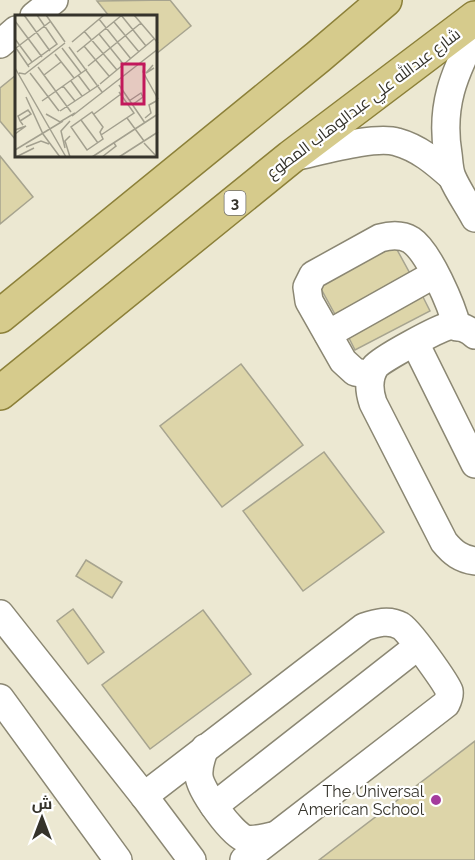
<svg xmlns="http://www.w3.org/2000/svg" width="475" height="860" viewBox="0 0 475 860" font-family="Raleway,Cairo,sans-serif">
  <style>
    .building { fill: #ddd5a9; stroke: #a7a48f; stroke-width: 1.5 }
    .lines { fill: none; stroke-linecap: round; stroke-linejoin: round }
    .minor-casing { stroke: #8b8773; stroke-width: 30 }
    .major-casing { stroke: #8c8039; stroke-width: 36 }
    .minor { stroke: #fff; stroke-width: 27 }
    .major { stroke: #d6cb8c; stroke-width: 33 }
    .poi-dot { fill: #a43b9d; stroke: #fff; stroke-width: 2 }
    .labels { text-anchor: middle; stroke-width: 4.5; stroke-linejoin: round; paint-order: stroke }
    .shield { fill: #fff; stroke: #72706b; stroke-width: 1.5 }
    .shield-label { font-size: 15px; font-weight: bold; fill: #35332b }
    .street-label { font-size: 16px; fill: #35332b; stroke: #fff }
    .poi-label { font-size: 16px; fill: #35332b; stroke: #fff; text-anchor: end }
    .inset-road { fill: none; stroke: #a3a08f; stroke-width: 1.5 }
    .view { fill: #c2185b; fill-opacity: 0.15; stroke: #c2185b; stroke-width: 3 }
    .inset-edge { fill: none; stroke: #35332b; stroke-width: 3 }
  </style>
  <rect width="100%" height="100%" fill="#ece8d2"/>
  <g class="building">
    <polygon points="170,0 191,26 156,54 156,16 109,16 97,1"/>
    <polygon points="16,75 16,138 15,139 0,121 0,88"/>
    <polygon points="0,156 33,197 0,224"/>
    <polygon points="395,246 413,279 337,318 319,285"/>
    <polygon points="422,295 430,311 355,350 347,334"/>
    <polygon points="241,364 303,445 222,507 160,426"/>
    <polygon points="324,452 384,532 303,591 243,511"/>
    <polygon points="86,560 122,582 112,598 76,576"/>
    <polygon points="73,609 104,652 88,664 57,621"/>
    <polygon points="203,610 251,674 150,749 102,685"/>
    <polygon points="475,741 475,860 319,860"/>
  </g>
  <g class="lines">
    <g class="minor-casing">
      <g id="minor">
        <polyline points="34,16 54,0"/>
        <path d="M475,33C454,74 440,106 448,154C449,161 449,170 452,177C458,191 468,205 475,218"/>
        <polyline points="0,44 16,30"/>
        <path d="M293,157C318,152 375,135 397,142C419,148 435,162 451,176"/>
        <polyline points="328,334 435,274"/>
        <path d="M475,335C468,329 459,325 449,326C439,328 381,359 375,367C368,378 369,391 373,403L444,542C453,553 461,559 475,561"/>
        <polyline points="415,343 475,464"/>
        <path d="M371,375L355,372L343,361L309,301L307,287L313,275L380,238C391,235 401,234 411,240C429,252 452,306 457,327"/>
        <polyline points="0,614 144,796 192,860"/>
        <polyline points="0,698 118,860"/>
        <path d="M205,748C201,758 198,766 199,776C200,790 232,835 246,839C254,841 266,837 274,836"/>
        <path d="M144,796L364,627C376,623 389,619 401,626C408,629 447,684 449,691C450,696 448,700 446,704L244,860"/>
        <polyline points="214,806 418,646"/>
      </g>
    </g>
    <g class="major-casing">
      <g id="major">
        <polyline points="0,316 318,57 385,0"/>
        <polyline points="0,393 291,157 475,18"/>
      </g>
    </g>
    <use href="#minor" class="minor"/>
    <use href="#major" class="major"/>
  </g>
  <circle class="poi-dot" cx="436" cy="800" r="6"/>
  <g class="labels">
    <rect class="shield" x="224.5" y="191" width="21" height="24" rx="4.5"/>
    <g class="shield-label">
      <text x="235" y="208">3</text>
    </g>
    <g class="street-label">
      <text transform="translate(363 103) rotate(-37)" y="6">شارع عبدالله علي عبدالوهاب المطوع</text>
    </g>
    <g class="poi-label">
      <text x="424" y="797">The Universal<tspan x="424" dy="18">American School</tspan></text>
    </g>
  </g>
  <g transform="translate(15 15)">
    <rect width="142" height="142" fill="#ece8d2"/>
    <path class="inset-road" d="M9,0L35,36M31,0L50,27M106,0L131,31M119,0L143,28M84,4L116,44M0,6L27,42M99,7L124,37M69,16L102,55M84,19L109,50M0,24L17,47M57,27L89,0M69,31L94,61M54,32L87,77M1,33L36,6M1,33L14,52M47,33L66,58M62,37L107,0M40,39L59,63M130,49L128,57L143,84M13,50L42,29L22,0M138,50L131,58L139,53M73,51L126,8M23,52L56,97M0,53L51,142M4,58L10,59L50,28M15,58L44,96M29,60L46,47M63,60L75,76M56,66L67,81M85,69L139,24M104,70L130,108M48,71L60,86M11,82L28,119L45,142M27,86L72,54M114,86L126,78L128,82L117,90M45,96L84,70M77,97L88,112L85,117L88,124L72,135L56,112ZM31,99L45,107L60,98M79,99L106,79M57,101L143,34M112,103L129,126M130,103L136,98L134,90L143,85M66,105L83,128M5,106L16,99L13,95L3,101L5,106L8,110M0,115L11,111L0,119M86,120L119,98L104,77M55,121L50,126L55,142M129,128L142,142M11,132L26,126L34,129M50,133L46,116L55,106M0,135L48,106M1,142L19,133M77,142L143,99M87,142L101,131L99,128M104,142L143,117"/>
    <path class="view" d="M107,49H129V89H107Z"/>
    <rect width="142" height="142" class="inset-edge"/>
  </g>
  <g transform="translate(42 818)" stroke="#ffffff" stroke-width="4.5" paint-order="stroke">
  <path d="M0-4.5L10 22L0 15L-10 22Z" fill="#35332b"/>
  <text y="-9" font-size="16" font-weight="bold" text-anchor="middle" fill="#35332b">ش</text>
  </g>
</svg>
